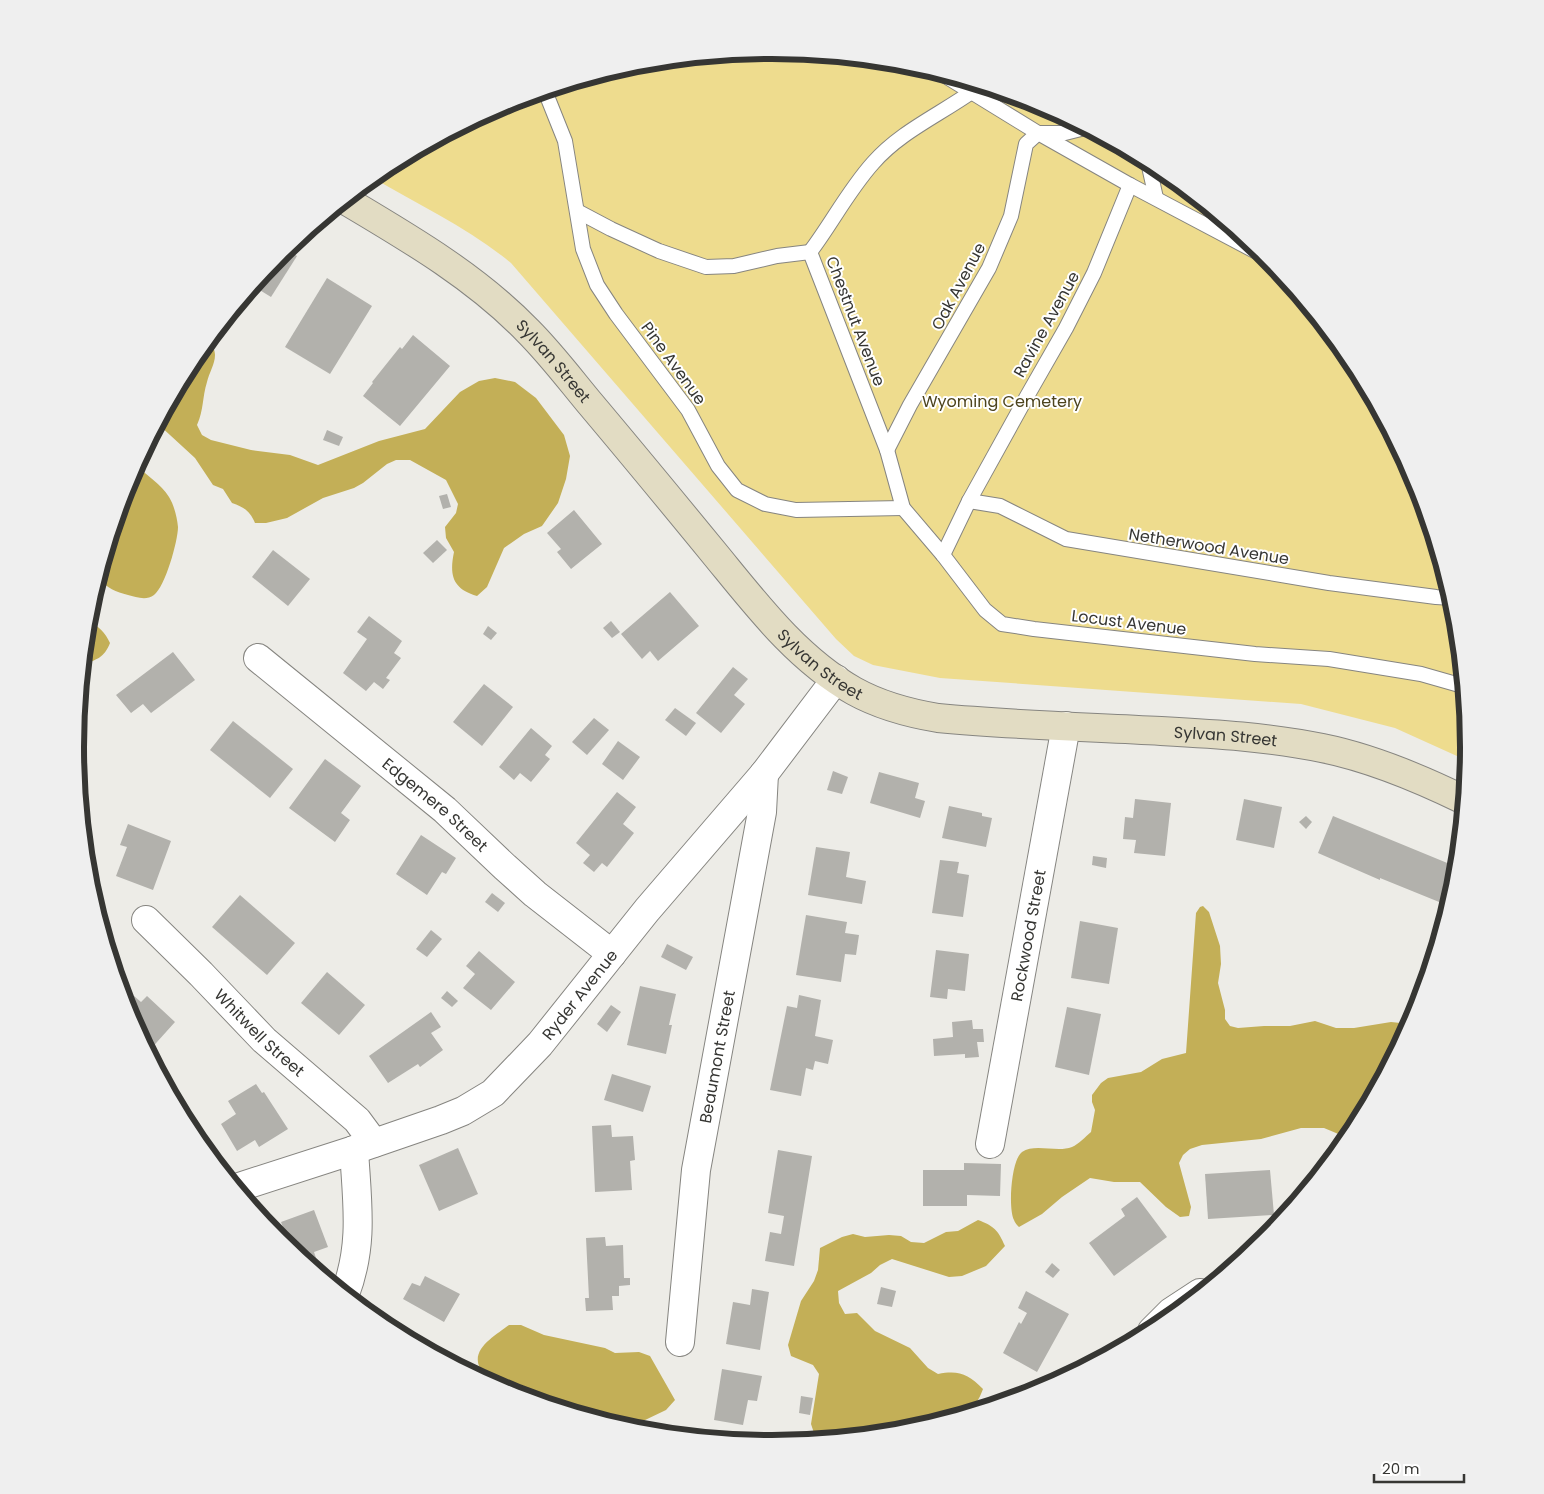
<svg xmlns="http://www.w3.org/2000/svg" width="1544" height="1494" viewBox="0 0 1544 1494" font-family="Poppins,sans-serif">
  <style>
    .green { fill: #eedc8e }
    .forest { fill: #c3af57 }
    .building { fill: #b2b1ac }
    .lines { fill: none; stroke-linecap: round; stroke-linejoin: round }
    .lane-casing { stroke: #868580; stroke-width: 16 }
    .street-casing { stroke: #868580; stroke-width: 30 }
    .secondary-casing { stroke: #868580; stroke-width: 30 }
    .lane { stroke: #fff; stroke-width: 14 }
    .street { stroke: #fff; stroke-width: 28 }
    .secondary { stroke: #e2dcc3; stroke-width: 28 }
    .labels { text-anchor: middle; stroke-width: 4; stroke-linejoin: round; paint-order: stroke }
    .street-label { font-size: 16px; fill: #363633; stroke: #fff }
    .park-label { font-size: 16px; fill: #4d441e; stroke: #fff }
    .rim { fill: none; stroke: #363633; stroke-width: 6 }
  </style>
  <rect width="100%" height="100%" fill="#edece7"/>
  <path class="green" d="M772,50L908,63L1039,103L1159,168L1265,254L1352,360L1416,481L1456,611L1469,747L1468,761L1395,728L1301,704L940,678L873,665L854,656L836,639L511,263C470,229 419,205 373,178L385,167L506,103L636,63Z"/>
  <g class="forest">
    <path d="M208,340C212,344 215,350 215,355C215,364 209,373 207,382C202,398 204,409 197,425L202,435L211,440L251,450L290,455L318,465L379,441L425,429L460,392L479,381L495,378L515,382L536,398L564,435L570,456L566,479L558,503L542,526L524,534L504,548L487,587L477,596C453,589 449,576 454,552L446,538L445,527L456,513L458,504L446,480L410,460H396L387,464L363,483L354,488L323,498L287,518L266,523H255C250,511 244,507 232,503L223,489L213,485L195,458L158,424L193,360Z"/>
    <path d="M136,465C147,476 161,484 169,497C174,505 177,517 178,527C178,541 165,587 154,595C146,601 136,597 128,595C116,592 107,588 98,578L128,480Z"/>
    <path d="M88,620C99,627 105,632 110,643C104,658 97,659 83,665Z"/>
    <path d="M1203,906L1209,912L1220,946L1221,964L1218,983L1225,1010V1019L1230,1026L1238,1028L1264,1026H1290L1315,1021L1336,1028H1354L1391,1022L1410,1024L1351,1134L1348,1138L1324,1128H1301L1261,1139L1202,1145L1190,1149L1183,1155L1179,1163L1191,1207L1189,1216L1180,1217L1166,1207L1140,1182H1114L1090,1178L1062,1197L1042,1214L1019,1227C1017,1225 1015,1223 1014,1220C1008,1209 1011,1160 1022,1152C1035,1143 1057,1153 1072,1147C1079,1144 1085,1137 1091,1132L1095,1110L1092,1102V1095L1101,1083L1108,1078L1141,1072L1162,1059L1186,1053L1196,913L1200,907Z"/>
    <path d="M978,1220C994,1226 998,1230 1005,1246L986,1266L962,1276L949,1277L892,1259L880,1265L871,1273L838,1291L839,1303L845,1314L857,1313L875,1331L910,1348L928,1368L938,1374C959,1370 968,1374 983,1389C981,1394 979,1399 976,1403C944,1434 857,1436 813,1440L815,1436L811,1424L819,1374L813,1365L791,1356L788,1345L801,1301L814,1281L818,1270L820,1248L842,1237L853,1234L865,1237L889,1235L901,1236L911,1242L924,1243L946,1232L958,1231Z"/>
    <path d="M509,1325H521L544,1335L605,1348L615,1353L639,1352L650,1356L675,1400L666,1410L643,1421L646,1432L636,1431L505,1391L489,1382C487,1376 483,1374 480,1368C470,1349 496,1335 509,1325Z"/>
  </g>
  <g class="building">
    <polygon points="286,249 297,256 271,297 253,286 279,254"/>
    <polygon points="327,278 372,306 330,374 285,347"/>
    <polygon points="413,335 450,366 400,426 363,396 373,383 372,382 400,347 402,349"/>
    <polygon points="327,430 343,437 339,446 323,440"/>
    <polygon points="447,494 451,507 443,509 439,496"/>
    <polygon points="574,510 602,544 571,569 557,552 561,549 547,533"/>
    <polygon points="437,540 447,550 433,563 423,553"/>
    <polygon points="273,550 310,579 288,606 252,577"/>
    <polygon points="670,592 699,626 658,661 650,651 642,659 621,634"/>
    <polygon points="369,616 402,641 394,653 401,658 386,678 390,680 383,689 374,682 366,691 343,673 367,639 357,632"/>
    <polygon points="611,621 620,632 612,638 603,628"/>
    <polygon points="488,626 497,633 491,640 483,634"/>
    <polygon points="173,652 195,680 151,713 143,704 131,713 116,695"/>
    <polygon points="733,667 748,679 734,695 745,704 721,733 696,713"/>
    <polygon points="484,684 513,707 482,746 453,722"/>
    <polygon points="675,708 696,723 686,736 665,720"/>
    <polygon points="594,718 609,730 587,755 572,742"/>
    <polygon points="233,721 293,769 270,798 210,750"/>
    <polygon points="531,728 552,746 545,755 550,759 531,782 520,773 514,780 499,767"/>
    <polygon points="618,741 640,757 623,780 602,764"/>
    <polygon points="325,759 361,786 341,813 350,820 335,842 289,808"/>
    <polygon points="833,771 848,777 842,794 827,790"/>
    <polygon points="879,772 919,783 915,798 925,801 920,818 870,803"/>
    <polygon points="617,792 636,807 623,824 634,833 607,867 602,863 594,872 583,863 590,855 576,843"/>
    <polygon points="1135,799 1171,803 1165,856 1134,853 1136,840 1123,839 1125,817 1133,818"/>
    <polygon points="1244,799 1282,807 1274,848 1236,840"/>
    <polygon points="949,806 982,813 982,816 992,818 986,847 942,838"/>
    <polygon points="1306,816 1312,822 1306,829 1299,822"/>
    <polygon points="1333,816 1457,867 1456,883 1449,906 1380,878 1380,880 1318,853"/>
    <polygon points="128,824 171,841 153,890 116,876 127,847 120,845"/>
    <polygon points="421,835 456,858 446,874 442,872 427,895 396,874"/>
    <polygon points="816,847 850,852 846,877 866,881 862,904 808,895"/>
    <polygon points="1093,856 1107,858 1106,868 1092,865"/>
    <polygon points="940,860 959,862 957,873 969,875 963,917 932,913"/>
    <polygon points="492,893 505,903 498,912 485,902"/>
    <polygon points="240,895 295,943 267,975 212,927"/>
    <polygon points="806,915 847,922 845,933 859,935 856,955 845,954 841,982 796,975"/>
    <polygon points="1080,921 1118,928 1109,984 1071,978"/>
    <polygon points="431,930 442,939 427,957 416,949"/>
    <polygon points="667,944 693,957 686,970 661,957"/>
    <polygon points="936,950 969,954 965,991 948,989 947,999 930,997"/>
    <polygon points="479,951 515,982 491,1010 463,988 475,974 466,966"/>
    <polygon points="327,972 365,1005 339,1035 301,1003"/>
    <polygon points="640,986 676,994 669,1025 672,1025 666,1054 627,1045"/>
    <polygon points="447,991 458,1001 452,1007 441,998"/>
    <polygon points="799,995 821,1000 815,1036 833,1040 828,1064 815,1061 813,1070 806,1068 801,1096 770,1090 787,1006 797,1008"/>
    <polygon points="134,996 141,1002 147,996 175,1022 148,1052 128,1013 125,1005"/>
    <polygon points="611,1005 621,1012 607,1032 597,1024"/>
    <polygon points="1067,1007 1101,1014 1089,1075 1055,1067"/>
    <polygon points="431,1012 441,1027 431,1033 443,1050 420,1067 418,1064 388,1083 369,1056"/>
    <polygon points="972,1020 973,1029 983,1029 984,1042 977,1042 979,1057 965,1058 965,1054 934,1056 933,1039 953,1037 952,1022"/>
    <polygon points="612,1074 651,1086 643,1112 604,1100"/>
    <polygon points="256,1084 262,1093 264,1092 288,1129 259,1147 255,1140 237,1151 221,1124 236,1114 228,1101"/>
    <polygon points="611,1125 612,1137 633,1136 635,1160 630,1161 632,1190 595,1192 592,1126"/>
    <polygon points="458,1148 478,1194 439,1211 419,1165"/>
    <polygon points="778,1150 812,1156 794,1266 765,1261 770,1232 781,1234 784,1216 768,1213"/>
    <polygon points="964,1163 1001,1164 1000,1196 967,1195 967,1206 923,1206 923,1170 964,1170"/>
    <polygon points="1270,1170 1274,1215 1208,1219 1205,1174"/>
    <polygon points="1137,1197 1167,1237 1114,1276 1089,1243 1125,1216 1121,1209"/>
    <polygon points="314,1210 328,1247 314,1252 316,1258 306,1262 292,1250 281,1222"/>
    <polygon points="605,1237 606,1246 623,1245 624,1278 630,1278 630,1285 619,1286 619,1296 612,1296 613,1310 586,1311 585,1298 589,1298 586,1238"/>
    <polygon points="1052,1263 1060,1270 1053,1278 1045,1272"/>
    <polygon points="425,1276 460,1294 444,1322 403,1299 412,1283 420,1286"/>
    <polygon points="881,1287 896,1291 892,1307 877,1304"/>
    <polygon points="752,1289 769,1292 760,1350 726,1344 733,1302 750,1305"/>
    <polygon points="1026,1291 1069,1314 1037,1372 1003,1353 1019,1322 1021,1324 1027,1313 1018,1308"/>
    <polygon points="722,1369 762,1376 757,1401 748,1400 743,1425 714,1420"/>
    <polygon points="801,1396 813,1398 810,1415 799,1413"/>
  </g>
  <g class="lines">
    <g class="lane-casing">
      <g id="lane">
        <polyline points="942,74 1038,133 1130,185 1268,258"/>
        <polyline points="545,91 565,141 583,249 597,285 616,314 688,410 718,466 737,490 765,504 796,510 903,508"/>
        <polyline points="1041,133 1065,133 1085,128"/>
        <polyline points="1148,162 1156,198"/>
        <polyline points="577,211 611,229 659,251 706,267 734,266 777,256 810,252"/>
        <polyline points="810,252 887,450 903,508 943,555 985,610 1002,624 1034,629 1255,654 1329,659 1421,674 1463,686"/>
        <path d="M810,252C832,223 848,191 873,163C900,132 939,115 973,91"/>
        <polyline points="887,450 910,405 989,268 1011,216 1026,144 1038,133"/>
        <polyline points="969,501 1000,506 1066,539 1329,583 1436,597 1452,598"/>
        <polyline points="943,555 969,501 1026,398 1066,328 1094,273 1130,185"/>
      </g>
    </g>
    <g class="street-casing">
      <g id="street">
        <path id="s1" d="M258,658L445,810L505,867L535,894L612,954"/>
        <path id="s2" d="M146,920L201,974L264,1040L357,1120L374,1143"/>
        <path id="s3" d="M990,1144L1066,726"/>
        <path id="s4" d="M236,1188L354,1150L441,1120L463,1111L493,1093L540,1044L647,910L764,774L836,679"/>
        <path d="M345,1294C364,1244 357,1202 354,1150"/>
        <polyline points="1152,1331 1171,1312 1200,1293"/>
        <path id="s5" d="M680,1342L696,1170L762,812L764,774"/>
      </g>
    </g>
    <g class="secondary-casing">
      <g id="secondary">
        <path id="s6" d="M345,200C409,238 476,277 528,331C550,353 569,378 588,401C631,452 673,503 714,553C755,603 797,659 854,691C881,706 908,713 938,718C1012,725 1087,727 1161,731C1215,734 1269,737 1322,748C1372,758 1419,778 1464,800"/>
      </g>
    </g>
    <use href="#lane" class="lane"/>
    <use href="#street" class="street"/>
    <use href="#secondary" class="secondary"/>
  </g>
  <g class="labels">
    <g class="street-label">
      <text transform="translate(958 286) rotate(-62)" y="6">Oak Avenue</text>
      <text transform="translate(856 321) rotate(69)" y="6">Chestnut Avenue</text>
      <text transform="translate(1046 324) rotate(-61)" y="6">Ravine Avenue</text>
      <text dy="6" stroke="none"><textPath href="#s6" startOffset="265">Sylvan Street</textPath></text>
      <text transform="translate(674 363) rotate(54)" y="6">Pine Avenue</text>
      <text transform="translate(1209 546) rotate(9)" y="6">Netherwood Avenue</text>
      <text transform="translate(1129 622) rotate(7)" y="6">Locust Avenue</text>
      <text dy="6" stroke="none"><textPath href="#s6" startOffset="670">Sylvan Street</textPath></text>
      <text dy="6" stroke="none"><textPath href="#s6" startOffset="1090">Sylvan Street</textPath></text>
      <text dy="6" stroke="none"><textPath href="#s1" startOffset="230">Edgemere Street</textPath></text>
      <text dy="6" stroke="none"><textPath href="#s3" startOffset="212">Rockwood Street</textPath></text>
      <text dy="6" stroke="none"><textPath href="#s4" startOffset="406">Ryder Avenue</textPath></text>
      <text dy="6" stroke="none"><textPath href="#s2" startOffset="160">Whitwell Street</textPath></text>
      <text dy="6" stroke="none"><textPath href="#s5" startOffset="288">Beaumont Street</textPath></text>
    </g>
    <g class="park-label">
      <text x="1002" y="407">Wyoming Cemetery</text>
    </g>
  </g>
  <path d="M0 0H1544V1494H0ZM84 747a688 688 0 1 1 1376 0a688 688 0 1 1-1376 0Z" fill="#efefef" fill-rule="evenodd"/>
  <path class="rim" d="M84 747a688 688 0 1 1 1376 0a688 688 0 1 1-1376 0Z"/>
  <path d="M1374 1474v8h90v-8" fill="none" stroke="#363633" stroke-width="2.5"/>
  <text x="1382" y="1474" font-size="15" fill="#363633" stroke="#ffffff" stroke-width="4" paint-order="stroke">20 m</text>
</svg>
